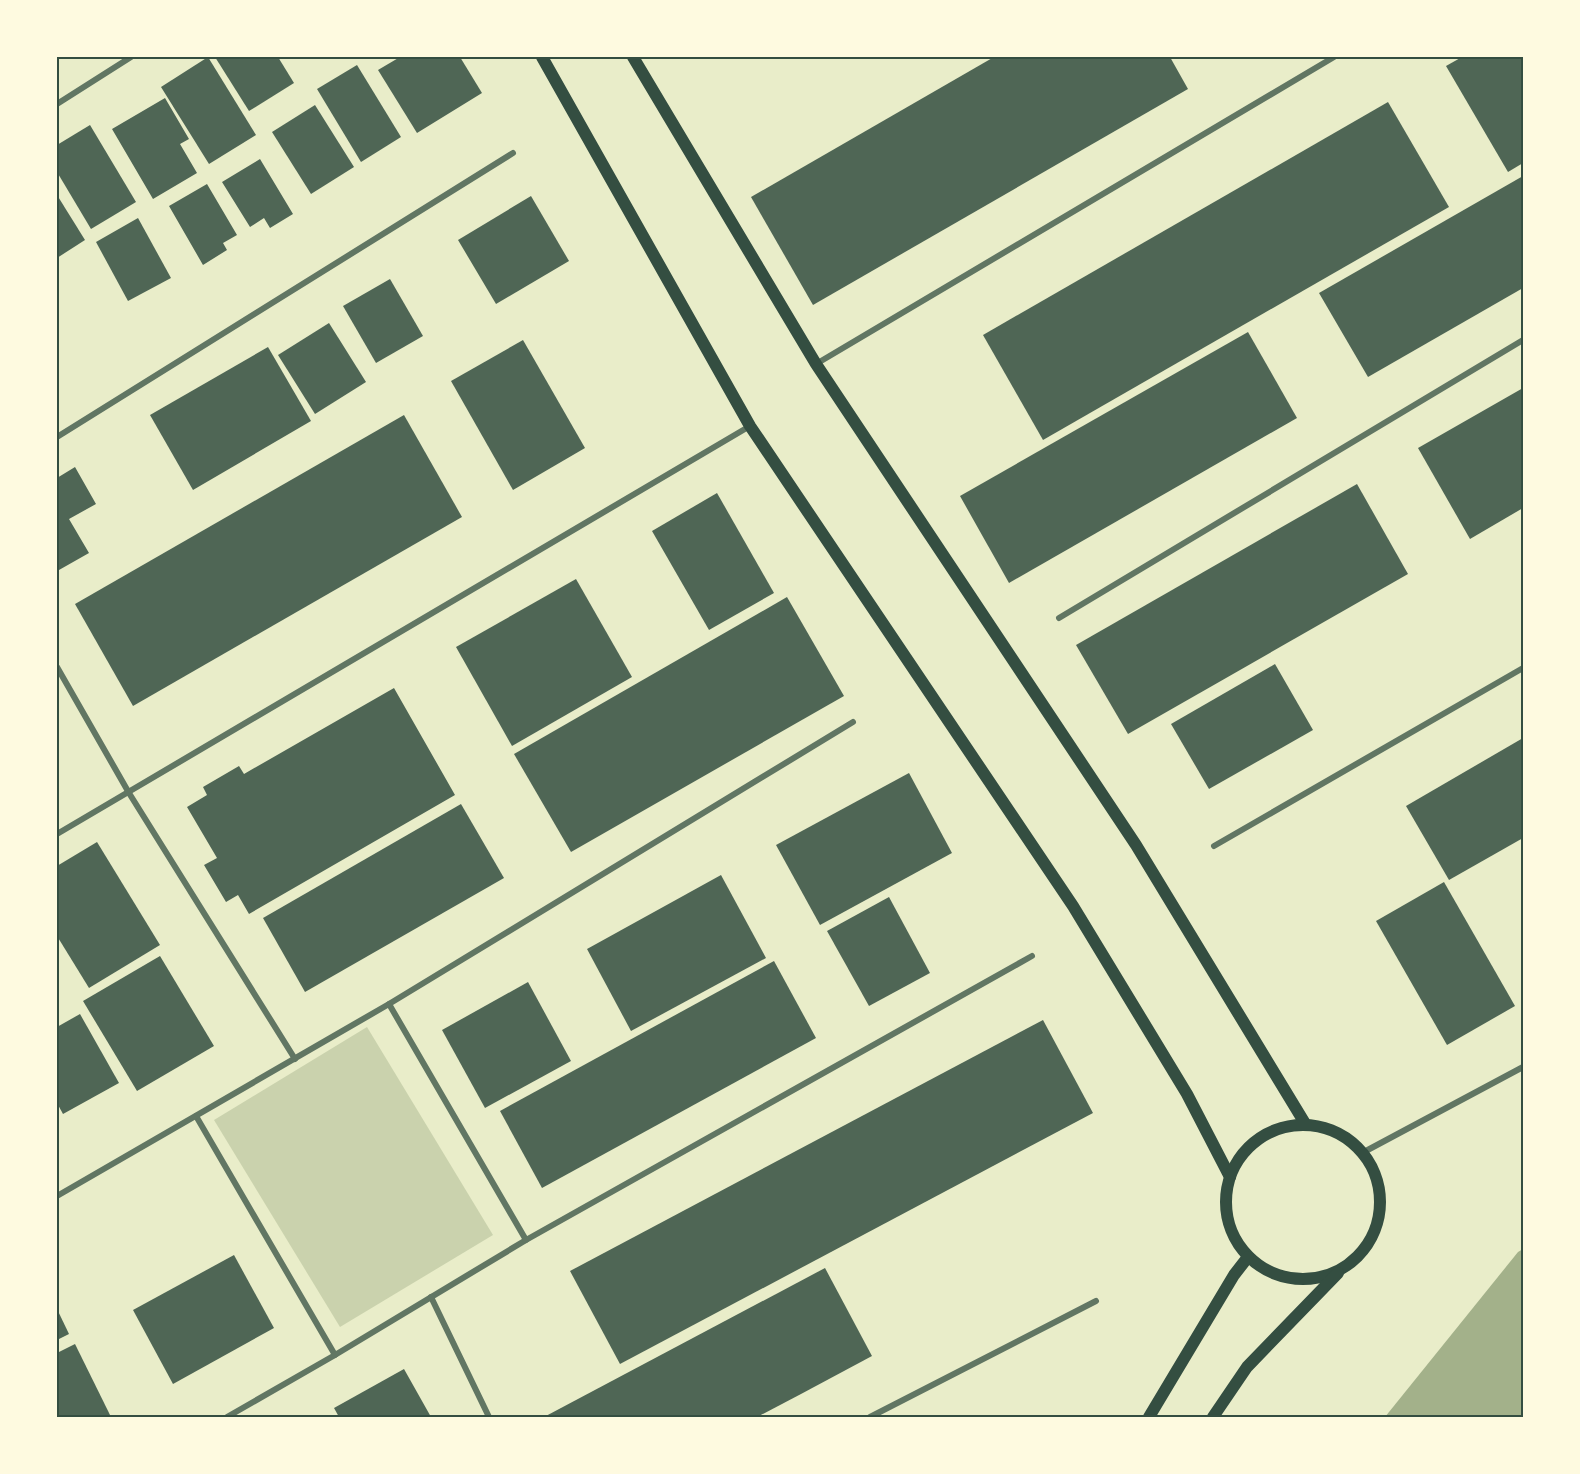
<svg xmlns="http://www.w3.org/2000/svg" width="1580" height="1474" viewBox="0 0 1580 1474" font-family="'Sofia Sans Condensed',sans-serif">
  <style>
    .green { fill: #cad2ad }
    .water { fill: #a3b18a }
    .building { fill: #4f6655 }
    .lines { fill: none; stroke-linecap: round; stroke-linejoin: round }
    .minor { stroke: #617663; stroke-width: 6 }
    .secondary { stroke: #344e41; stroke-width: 12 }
    .neatline { fill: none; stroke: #344e41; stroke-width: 2 }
  </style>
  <rect width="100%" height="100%" fill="#e9edc9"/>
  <polygon class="green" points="367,1027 493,1235 340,1327 214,1120"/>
  <polygon class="water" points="1523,1249 1523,1417 1385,1417 1518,1252"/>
  <g class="building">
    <polygon points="208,57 256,135 209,164 161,87"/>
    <polygon points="215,57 278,57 294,83 249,111"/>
    <polygon points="400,57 460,57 482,93 417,133 378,70"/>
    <polygon points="994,57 1170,57 1188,89 813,305 751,197"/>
    <polygon points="1462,57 1523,57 1523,163 1508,172 1446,66"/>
    <polygon points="357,65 401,137 361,162 317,89"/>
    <polygon points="165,98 189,139 180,144 197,173 153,199 112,129"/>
    <polygon points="1388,102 1449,207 1043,440 983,335"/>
    <polygon points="315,105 354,167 311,194 272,132"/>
    <polygon points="90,125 136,202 91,229 57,172 57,145"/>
    <polygon points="260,159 293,214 270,228 264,218 250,227 222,182"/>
    <polygon points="1523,176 1523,288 1368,377 1319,293"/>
    <polygon points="207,184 237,235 223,243 227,250 203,265 169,206"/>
    <polygon points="57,195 85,240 57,258"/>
    <polygon points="531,196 569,261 496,304 458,240"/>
    <polygon points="138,218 171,278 128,301 96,242"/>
    <polygon points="390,279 423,336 376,363 343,306"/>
    <polygon points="329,323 366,382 315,414 278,355"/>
    <polygon points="1248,332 1297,418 1009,583 960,496"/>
    <polygon points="523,340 585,448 513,490 451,381"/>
    <polygon points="268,347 311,421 193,490 150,415"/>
    <polygon points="1523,388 1523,508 1470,539 1418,448"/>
    <polygon points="404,415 462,517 133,706 75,604"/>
    <polygon points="75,467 96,504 69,519 89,553 59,570 57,566 57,478"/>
    <polygon points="1357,484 1408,574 1128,734 1076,645"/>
    <polygon points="717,493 774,593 709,630 652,531"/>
    <polygon points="576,579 632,677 512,746 456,647"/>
    <polygon points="787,597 844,696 571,852 514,754"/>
    <polygon points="1275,664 1313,730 1209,789 1171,724"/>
    <polygon points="394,688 455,795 249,914 238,895 226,902 204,865 217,858 187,807 207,795 203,787 239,766 244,774"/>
    <polygon points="1523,738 1523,838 1449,880 1406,806"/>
    <polygon points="909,773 952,853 820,925 776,845"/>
    <polygon points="461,804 504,878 305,992 263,918"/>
    <polygon points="97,842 160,945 89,988 57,936 57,866"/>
    <polygon points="721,875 766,958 631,1031 587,949"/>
    <polygon points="1444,882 1515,1006 1447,1045 1376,921"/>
    <polygon points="889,897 930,973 869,1006 827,931"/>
    <polygon points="160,956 214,1046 137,1091 83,1001"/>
    <polygon points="774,961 816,1038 542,1188 500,1111"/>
    <polygon points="528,982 571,1061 485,1108 442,1030"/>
    <polygon points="80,1014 119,1083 63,1114 57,1103 57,1027"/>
    <polygon points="1043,1020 1093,1113 620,1364 570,1271"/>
    <polygon points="234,1255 274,1328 173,1384 133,1310"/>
    <polygon points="825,1268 872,1356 801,1394 757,1417 544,1417"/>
    <polygon points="57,1309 69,1334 57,1340"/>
    <polygon points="75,1344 111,1417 57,1417 57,1353"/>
    <polygon points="404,1369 431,1417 339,1417 334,1408"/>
  </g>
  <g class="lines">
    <g class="minor">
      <polyline points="57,104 131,57"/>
      <polyline points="816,364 1334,57"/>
      <polyline points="57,437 513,153"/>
      <polyline points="1059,618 1523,340"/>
      <polyline points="57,667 129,793 295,1059"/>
      <polyline points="57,834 750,426"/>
      <polyline points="1214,846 1523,668"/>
      <polyline points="389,1004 526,1240"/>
      <polyline points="196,1116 335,1355"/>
      <polyline points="1362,1153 1523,1067"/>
      <polyline points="57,1196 389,1004 853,722"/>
      <polyline points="431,1297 489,1417"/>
      <polyline points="227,1417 335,1355 526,1240 1032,956"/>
      <polyline points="870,1417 1096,1301"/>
    </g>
    <g class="secondary">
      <polyline points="542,57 750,426 1073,906 1187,1094 1230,1177"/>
      <polyline points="633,57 816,364 1136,845 1306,1125"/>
      <circle cx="1303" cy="1202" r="77"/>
      <polyline points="1149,1417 1234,1275 1248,1257"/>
      <polyline points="1213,1417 1247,1367 1338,1273"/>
    </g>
  </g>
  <rect width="1580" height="1474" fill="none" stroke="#fefae0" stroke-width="117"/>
  <rect x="58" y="58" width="1464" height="1358" class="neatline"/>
</svg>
